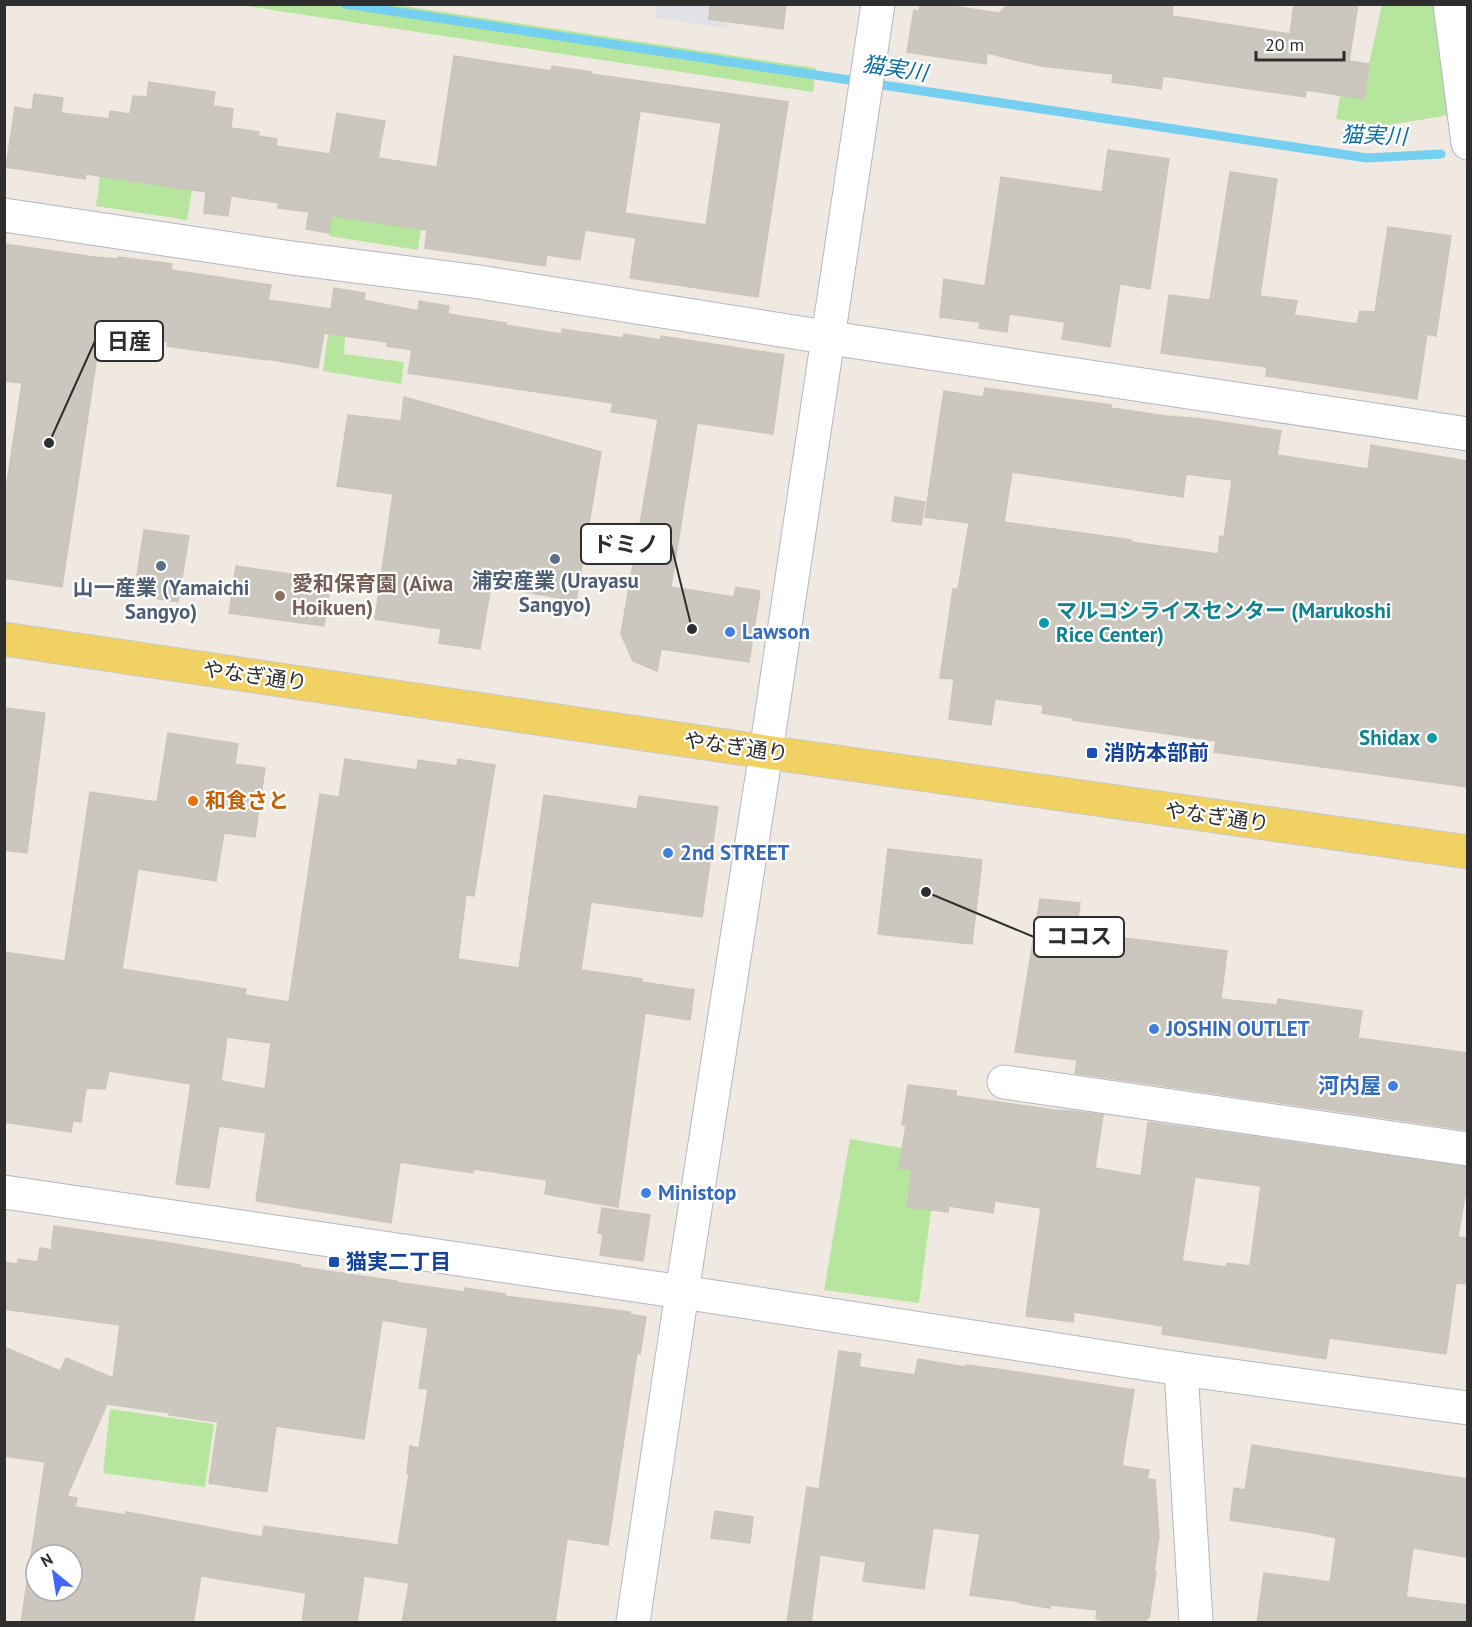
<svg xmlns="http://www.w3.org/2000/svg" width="1472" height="1627" viewBox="0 0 1472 1627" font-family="'PT Sans','Noto Sans JP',sans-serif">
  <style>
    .industrial { fill: #e3e1e8 }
    .green { fill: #b6e59e }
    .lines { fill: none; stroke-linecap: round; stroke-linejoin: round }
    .stream { stroke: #75cff0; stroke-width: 9 }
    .building { fill: #cbc7bf; stroke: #cbc5ba; stroke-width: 1.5; fill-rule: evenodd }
    .minor-casing { stroke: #b4b7c1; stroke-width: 35 }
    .major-casing { stroke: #c9c9c9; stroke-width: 35 }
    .minor { stroke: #fff; stroke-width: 33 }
    .major { stroke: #f2d163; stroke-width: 33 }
    .service-dot { fill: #5c6f8a; stroke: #fff; stroke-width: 2 }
    .education-dot { fill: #8d6e63; stroke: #fff; stroke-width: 2 }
    .culture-dot { fill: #0f9aa8; stroke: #fff; stroke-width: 2 }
    .shop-dot { fill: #3f7fe0; stroke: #fff; stroke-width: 2 }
    .transit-dot { fill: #1a4fb4; stroke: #fff; stroke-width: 2 }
    .food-dot { fill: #e8710a; stroke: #fff; stroke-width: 2 }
    .labels { text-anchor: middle; stroke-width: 4.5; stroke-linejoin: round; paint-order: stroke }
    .service-label { font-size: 21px; font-weight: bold; fill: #4e5e75; stroke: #fff }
    .education-label { font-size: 21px; font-weight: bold; fill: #785e54; stroke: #fff; text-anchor: start }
    .culture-label { font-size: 21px; font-weight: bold; fill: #0d838f; stroke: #fff; text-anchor: start }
    .shop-label { font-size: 21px; font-weight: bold; fill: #366cbe; stroke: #fff; text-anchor: start }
    .street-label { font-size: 21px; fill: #2e2e2e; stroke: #fff }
    .transit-label { font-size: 21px; font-weight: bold; fill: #164399; stroke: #fff; text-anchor: start }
    .food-label { font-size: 21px; font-weight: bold; fill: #c56008; stroke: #fff; text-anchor: start }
    .water-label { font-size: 22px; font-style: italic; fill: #0d6fa3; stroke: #fff }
    .leader { fill: none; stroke: #2e2e2e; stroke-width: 2 }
    .callout-dot { fill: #2e2e2e; stroke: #fff; stroke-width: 2 }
    .callout { fill: #fff; stroke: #2e2e2e; stroke-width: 2 }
    .callout-label { font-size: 22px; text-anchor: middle; font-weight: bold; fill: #2e2e2e }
  </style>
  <rect width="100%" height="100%" fill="#efe9e1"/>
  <polygon class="industrial" points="656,5 729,5 726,28 655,18"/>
  <g class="green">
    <polygon points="240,5 396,5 816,68 813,92"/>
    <polygon points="1382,5 1435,5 1449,115 1383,126 1336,119 1340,96 1364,99 1369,64"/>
    <polygon points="100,176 192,190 187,220 96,206"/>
    <polygon points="331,216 421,229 418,250 329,236"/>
    <polygon points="328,334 345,336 344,354 404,362 401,384 323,371"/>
    <polygon points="850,1139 902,1148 899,1168 912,1170 907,1207 931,1210 919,1303 824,1290"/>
    <polygon points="110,1409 214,1424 205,1487 103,1473"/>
  </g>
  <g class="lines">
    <polyline class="stream" points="345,4 1367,158 1441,154"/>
  </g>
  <g class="building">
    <polygon points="710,4 786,4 783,29 709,19"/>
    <polygon points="920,4 952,4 952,6 999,13 1009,4 1173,4 1172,16 1290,34 1294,4 1358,4 1349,61 1369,64 1364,99 1306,90 1305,97 1163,76 1161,89 1112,82 1113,74 1041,66 987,53 986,64 907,52 914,10 919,11"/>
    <path d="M454,56L551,71L552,66L591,72V74L788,102L758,297L630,278L636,238L585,230L580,260L547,255L545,266L425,248L427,230L331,216L329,233L306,229L309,212L278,208L279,203L231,196L228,216L204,213L206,192L86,174L85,179L6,167L15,107L32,110L34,94L63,98L61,113L109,119L110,111L130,114L133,96L147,97L149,82L215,92L213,106L233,109L231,128L259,132L258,136L277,139L276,146L330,154L337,113L385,121L378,158L437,167ZM640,111L721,123L706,225L625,213Z"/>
    <polygon points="1108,150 1169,159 1150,289 1120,284 1110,347 1062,339 1065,322 1009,314 1007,332 979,328 980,322 940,317 944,279 985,286 1001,177 1102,192"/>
    <polygon points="1230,172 1277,179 1260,296 1297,301 1294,315 1357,324 1360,311 1375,312 1388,227 1451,236 1436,336 1427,334 1417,399 1266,376 1267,367 1161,353 1169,295 1210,300"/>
    <polygon points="4,244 94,257 118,259 118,257 172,264 171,270 271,285 268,300 331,309 334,288 365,293 364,300 418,311 419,301 449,306 448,314 506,323 505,325 562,334 562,329 623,338 624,334 661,340 661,336 784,355 773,434 697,423 671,587 734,597 736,587 760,591 749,662 661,649 657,671 633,661 621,634 658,419 611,412 613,403 408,373 412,350 387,346 387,342 324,333 318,368 267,359 267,360 167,346 168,342 121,335 120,340 100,336 62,587 4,578 4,503 22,383 4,381"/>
    <path d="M985,388L1111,405V408L1166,416L1202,419L1281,431L1277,455L1368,469L1371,445L1467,461V787L1214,752L1216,741L1073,720V718L1042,713L1043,705L995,699L991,725L949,719L954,679L940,678L953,589H958L969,523L925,517L944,391L983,397ZM1012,472L1183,497L1186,474L1232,480L1224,537L1220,536L1218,554L1131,542V540L1004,522Z"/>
    <polygon points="404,397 601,452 576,601 491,586 480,649 439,643 441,629 375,619 393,494 337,486 348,415 401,421"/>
    <polygon points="895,497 925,502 921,525 892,521"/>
    <polygon points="144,530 189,536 178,602 134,595"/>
    <polygon points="236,566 331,580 324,626 229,613"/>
    <polygon points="4,708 45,713 27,853 4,850"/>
    <path d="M168,733L238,744L235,764L265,768L255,837L224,833L216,881L138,869L122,969L246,989L245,995L289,1002L320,794L339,797L345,759L417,770L418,760L457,766L458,759L495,765L474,896L466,895L458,959L519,968L544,795L637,809L639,796L718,807L702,917L591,902L581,970L642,979V982L694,990L690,1020L645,1013L618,1207L545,1194L547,1180L474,1169L473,1173L400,1162L391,1223L256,1201L266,1133L219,1126L209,1188L176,1184L191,1084L109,1071L105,1089L86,1088L81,1122L73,1121L71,1132L4,1122V952L65,961L90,792L157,802ZM227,1037L271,1043L265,1089L221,1081Z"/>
    <polygon points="888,849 982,860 972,944 878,934"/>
    <polygon points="1040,899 1080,903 1076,932 1227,951 1221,999 1277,1005 1278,999 1362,1011 1358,1038 1467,1053 1467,1130 1075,1073 1077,1060 1015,1052"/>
    <path d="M908,1085L956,1091V1096L1054,1110L1071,1111L1103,1115L1095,1168L1141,1176L1148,1122L1467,1167V1183L1458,1237L1467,1238V1284L1456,1283L1446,1354L1329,1338L1326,1359L1162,1334L1163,1326L1074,1312L1073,1322L1026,1316L1041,1208L995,1201L993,1213L949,1206L948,1212L907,1207L912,1170L899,1168L906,1125H902ZM1195,1177L1261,1186L1250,1266L1227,1263L1226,1267L1182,1261Z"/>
    <polygon points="602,1208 650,1215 643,1261 600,1255 603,1234 598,1233"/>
    <path d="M54,1226L169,1243L300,1265V1267L396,1281L395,1282L465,1292V1288L505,1294V1296L630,1312V1314L646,1317L640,1354L637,1353L608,1545L567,1539L555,1623H402L409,1583L364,1576L357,1623H302L306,1593L201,1576L193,1623H21L45,1462L4,1456V1347L60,1371L66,1358L113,1378L120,1325L4,1309V1262L18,1264V1259L38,1262L40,1248L51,1250ZM382,1320L428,1328L419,1388L428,1389L419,1448L410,1446L407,1473L409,1474L398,1545L264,1526L262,1537L126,1512V1515L75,1507L77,1498L67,1496L107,1404L170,1413L169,1415L218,1422L209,1483L267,1492L276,1426L364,1439ZM36,1555H72V1591H36Z"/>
    <polygon points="839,1351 861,1354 859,1367 915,1375 918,1359 965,1367 966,1365 1004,1370 1134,1390 1122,1466 1149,1470 1147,1479 1155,1480 1159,1536 1154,1572 1156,1572 1149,1618 1147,1618 1146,1623 1118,1623 1096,1619 1097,1610 1050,1605 1050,1608 1020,1603 1021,1602 970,1595 980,1534 933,1528 924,1589 863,1581 866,1562 820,1555 811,1623 787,1623 807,1487 819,1489"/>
    <polygon points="1252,1445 1467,1479 1467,1557 1413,1548 1406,1597 1467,1605 1467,1623 1257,1623 1264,1573 1330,1582 1336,1538 1314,1533 1230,1520 1234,1488 1245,1490"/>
    <polygon points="715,1511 753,1517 750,1543 711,1538"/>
  </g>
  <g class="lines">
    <g class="minor-casing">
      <g id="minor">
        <polyline points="1450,4 1468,143"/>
        <polyline points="4,215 292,258 479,282 857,342 1468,434"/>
        <polyline points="1004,1082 1468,1149"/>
        <polyline points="4,1192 682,1292 1181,1369 1468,1408"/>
        <polyline points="1181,1369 1196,1622"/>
        <polyline points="633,1622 682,1292 766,752 878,4"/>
      </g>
    </g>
    <g class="major-casing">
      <polyline id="major" points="4,639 766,752 1468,852"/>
    </g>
    <use href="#minor" class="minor"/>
    <use href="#major" class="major"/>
  </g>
  <g class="service-dot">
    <circle cx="555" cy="559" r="6"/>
    <circle cx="161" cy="566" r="6"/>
  </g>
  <circle class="education-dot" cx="280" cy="596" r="6"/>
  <g class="culture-dot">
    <circle cx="1044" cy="623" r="6"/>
    <circle cx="1432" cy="738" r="6"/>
  </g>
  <g class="shop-dot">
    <circle cx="730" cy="632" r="6"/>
    <circle cx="668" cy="853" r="6"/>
    <circle cx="1154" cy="1029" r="6"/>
    <circle cx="1393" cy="1086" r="6"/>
    <circle cx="646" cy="1193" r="6"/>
  </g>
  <g class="transit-dot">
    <rect x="1086" y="747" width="12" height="12" rx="3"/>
    <rect x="328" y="1256" width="12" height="12" rx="3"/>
  </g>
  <circle class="food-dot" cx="193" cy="801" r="6"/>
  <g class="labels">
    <g class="service-label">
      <text x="555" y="588">浦安産業 (Urayasu<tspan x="555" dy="24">Sangyo)</tspan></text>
      <text x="161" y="595">山一産業 (Yamaichi<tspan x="161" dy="24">Sangyo)</tspan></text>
    </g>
    <g class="education-label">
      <text x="292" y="591">愛和保育園 (Aiwa<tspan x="292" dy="24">Hoikuen)</tspan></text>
    </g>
    <g class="culture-label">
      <text x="1056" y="618">マルコシライスセンター (Marukoshi<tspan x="1056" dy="24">Rice Center)</tspan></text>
      <text x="1420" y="745" text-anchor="end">Shidax</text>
    </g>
    <g class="shop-label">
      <text x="742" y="639">Lawson</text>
      <text x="680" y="860">2nd STREET</text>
      <text x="1166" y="1036">JOSHIN OUTLET</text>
      <text x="1381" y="1093" text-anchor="end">河内屋</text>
      <text x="658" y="1200">Ministop</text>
    </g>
    <g class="street-label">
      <text transform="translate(255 676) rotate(8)" y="7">やなぎ通り</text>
      <text transform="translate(736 747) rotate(8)" y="7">やなぎ通り</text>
      <text transform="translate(1217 817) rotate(8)" y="7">やなぎ通り</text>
    </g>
    <g class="transit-label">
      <text x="1104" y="760">消防本部前</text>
      <text x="346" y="1269">猫実二丁目</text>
    </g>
    <g class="food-label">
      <text x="205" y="808">和食さと</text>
    </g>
    <g class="water-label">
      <text transform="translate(895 68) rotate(9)" y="8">猫実川</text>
      <text transform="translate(1374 135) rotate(2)" y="8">猫実川</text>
    </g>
  </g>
  <path class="leader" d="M49 443L95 341M692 629L671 544M926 892L1034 937"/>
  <g class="callout-dot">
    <circle cx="49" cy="443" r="6"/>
    <circle cx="692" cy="629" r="6"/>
    <circle cx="926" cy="892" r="6"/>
  </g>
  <g class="callout">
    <rect x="95" y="321" width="68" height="40" rx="6"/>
    <rect x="581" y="524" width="90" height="40" rx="6"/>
    <rect x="1034" y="917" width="90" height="40" rx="6"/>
  </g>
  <g class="callout-label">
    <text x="129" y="349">日産</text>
    <text x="626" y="552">ドミノ</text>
    <text x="1079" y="944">ココス</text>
  </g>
  <rect width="1472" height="1627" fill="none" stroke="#2e2e2e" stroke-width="12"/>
  <g transform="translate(54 1573) rotate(330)"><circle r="28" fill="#ffffff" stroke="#ababab" stroke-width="1.5"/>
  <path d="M0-4.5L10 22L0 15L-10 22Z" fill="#4264fb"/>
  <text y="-9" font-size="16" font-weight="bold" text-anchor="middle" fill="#2e2e2e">N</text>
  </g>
  <path d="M1256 51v9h88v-9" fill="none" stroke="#2e2e2e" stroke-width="3"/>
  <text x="1265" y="51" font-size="18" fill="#2e2e2e" stroke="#ffffff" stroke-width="4.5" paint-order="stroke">20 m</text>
</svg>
